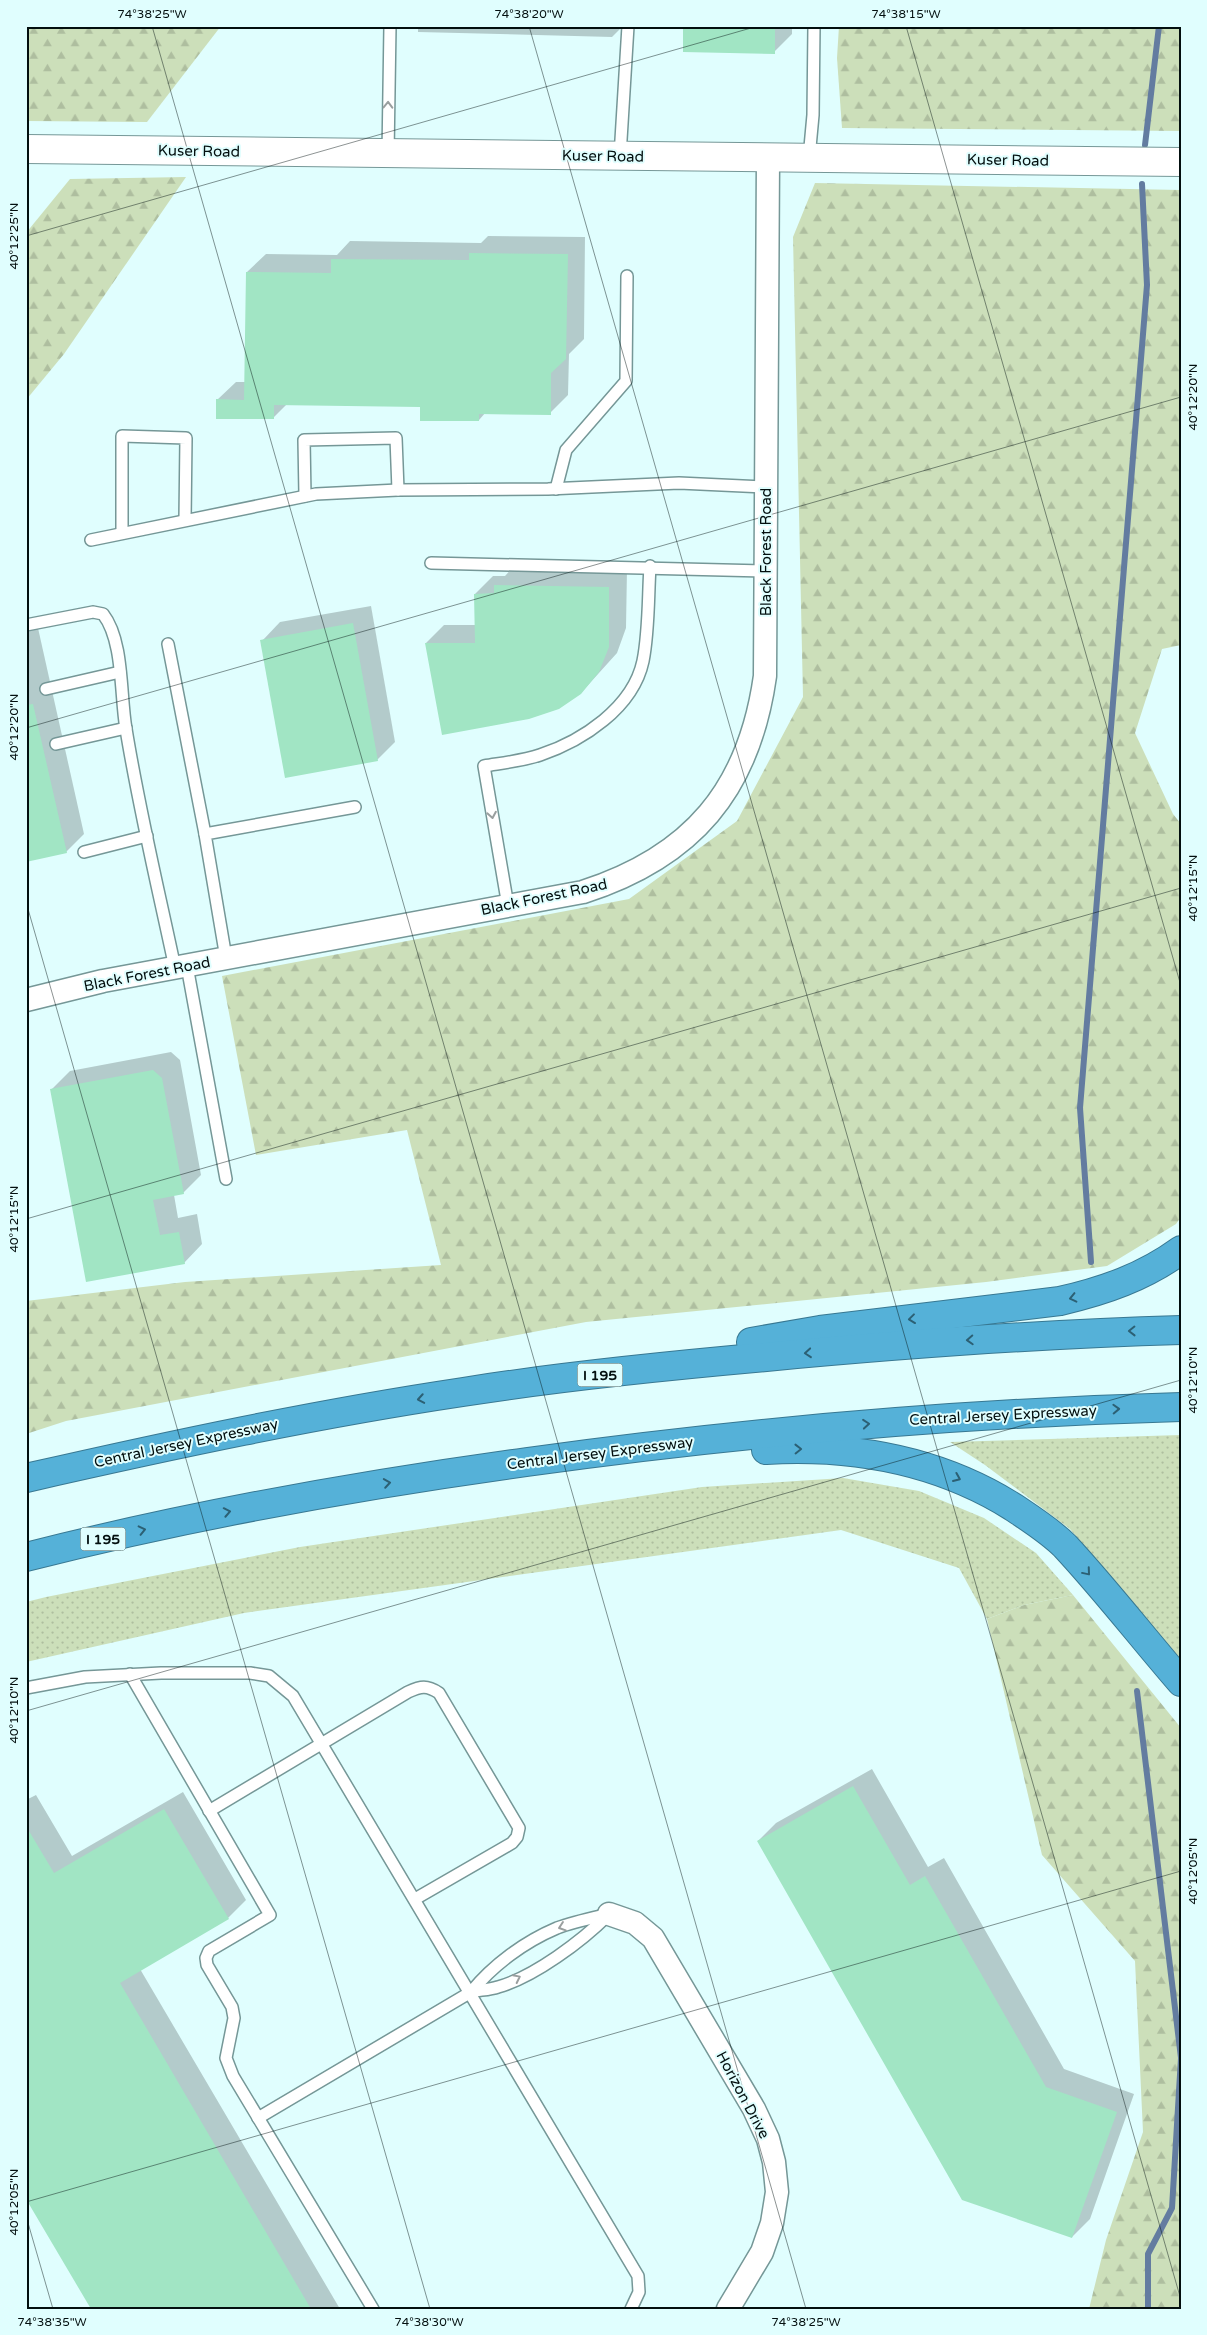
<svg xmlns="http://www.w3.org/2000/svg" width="1207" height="2335" viewBox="0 0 1207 2335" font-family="'Varela Round',sans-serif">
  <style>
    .grass { fill: url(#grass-dots) }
    .forest { fill: url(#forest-firs) }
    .shadow { fill: #0003 }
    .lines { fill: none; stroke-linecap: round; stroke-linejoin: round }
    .stream { stroke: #637ca0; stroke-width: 6 }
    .building { fill: #a1e5c4 }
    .service-casing { stroke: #759797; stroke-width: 14 }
    .minor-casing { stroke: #759797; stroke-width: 25 }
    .tertiary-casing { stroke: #759797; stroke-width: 30 }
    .motorway-casing { stroke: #387892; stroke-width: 30 }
    .service { stroke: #fff; stroke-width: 11 }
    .minor { stroke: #fff; stroke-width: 22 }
    .tertiary { stroke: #fff; stroke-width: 28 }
    .motorway { stroke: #55b1d8; stroke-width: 28 }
    .oneway { stroke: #9a9f9f }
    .oneway2 { stroke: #2c6074 }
    .ticks { fill: none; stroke: #030f0f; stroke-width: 1; stroke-opacity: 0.45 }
    .labels { text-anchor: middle; stroke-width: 4; stroke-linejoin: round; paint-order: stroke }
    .shield { fill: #e0fefe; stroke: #455757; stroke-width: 1 }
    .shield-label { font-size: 14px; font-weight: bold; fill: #030f0f }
    .street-label { font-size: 15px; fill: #030f0f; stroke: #e0fefe }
    .neatline { fill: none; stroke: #030f0f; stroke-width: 2 }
    .ticks-label { font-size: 12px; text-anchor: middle; fill: #030f0f }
  </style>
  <defs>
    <pattern id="grass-dots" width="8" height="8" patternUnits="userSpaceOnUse" patternTransform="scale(1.25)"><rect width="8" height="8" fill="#ccdfba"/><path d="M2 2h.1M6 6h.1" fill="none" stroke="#aebe9f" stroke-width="1.8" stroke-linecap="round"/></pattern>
    <pattern id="forest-firs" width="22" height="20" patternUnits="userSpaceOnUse" patternTransform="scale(1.25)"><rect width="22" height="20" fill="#ccdfba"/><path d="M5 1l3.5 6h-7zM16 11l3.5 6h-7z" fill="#aebe9f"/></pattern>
  </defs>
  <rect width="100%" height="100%" fill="#e0fefe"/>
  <g class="grass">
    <polygon points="1181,1435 1181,1661 1070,1529 985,1465 950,1442"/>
    <polygon points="843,1478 919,1491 984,1518 1036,1553 1073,1595 1024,1605 987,1619 959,1568 841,1530 244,1613 26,1662 26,1602 46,1597 300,1547 702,1487"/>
  </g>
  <g class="forest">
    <polygon points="26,26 221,26 147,122 26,121"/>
    <polygon points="839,26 1181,26 1181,131 842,128 837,58"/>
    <polygon points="186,177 64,354 26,400 26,233 70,179"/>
    <polygon points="815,183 1181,190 1181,645 1162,649 1135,733 1173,814 1181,824 1181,1217 1176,1224 1107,1266 986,1282 586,1322 66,1421 26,1434 26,1301 185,1282 441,1265 407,1130 256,1155 222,976 629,899 737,821 803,697 793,237"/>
    <polygon points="1073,1595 1181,1728 1181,2309 1089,2309 1106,2240 1143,2132 1135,1961 1042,1855 987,1619 1024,1605"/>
  </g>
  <g class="shadow">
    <polygon points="418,26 623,26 612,37 418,32"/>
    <polygon points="684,26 792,26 792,34 774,52"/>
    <polygon points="488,236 585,237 584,339 569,354 568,395 550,413 486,412 479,420 422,406 287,404 273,418 217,400 236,382 246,382 247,272 266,254 337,255 350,241 481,243"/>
    <polygon points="513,567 627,569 626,628 617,653 580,694 426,643 444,625 476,625 475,594 493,576 505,576"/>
    <polygon points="371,606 395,742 377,760 262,641 280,622"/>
    <polygon points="38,628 84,834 66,852 26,861 26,630"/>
    <polygon points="171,1052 180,1060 201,1175 183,1193 174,1195 178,1218 197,1214 202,1244 184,1263 87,1281 52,1089 70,1071"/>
    <polygon points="872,1769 928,1867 944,1858 1064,2069 1134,2094 1090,2219 1072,2237 758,1841 776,1823"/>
    <polygon points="183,1792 246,1900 228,1918 140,1969 340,2309 92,2309 26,2196 26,1800 36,1795 72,1856"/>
  </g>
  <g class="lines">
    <g class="stream">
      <polyline points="1145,145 1159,26"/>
      <polyline points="1091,1262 1080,1108 1147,285 1142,184"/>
      <polyline points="1137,1691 1181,2058"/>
      <polyline points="1148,2309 1148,2254 1172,2208 1181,2058"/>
    </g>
  </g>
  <g class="building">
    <polygon points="683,26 775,26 775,54 683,52"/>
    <polygon points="469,253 568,254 566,359 551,373 551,415 479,414 479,421 420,421 420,407 274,405 274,419 216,419 216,399 244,400 246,272 331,273 331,259 469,260"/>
    <polygon points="494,585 609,587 609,647 599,672 581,694 559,709 529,719 442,735 425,643 475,643 474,594 494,593"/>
    <polygon points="353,623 378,761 285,778 260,640"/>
    <polygon points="33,704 67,853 26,862 26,705"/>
    <polygon points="153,1070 162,1078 184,1194 153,1200 160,1235 179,1232 185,1264 86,1282 50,1089"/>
    <polygon points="853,1786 910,1885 925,1876 1046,2087 1117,2112 1072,2238 962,2200 757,1841"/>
    <polygon points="164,1809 229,1919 120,1983 311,2309 91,2309 26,2199 26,1826 54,1873"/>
  </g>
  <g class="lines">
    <g class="service-casing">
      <g id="service">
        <polyline points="388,154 390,26"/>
        <polyline points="620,156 628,26"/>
        <polyline points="809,158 813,115 814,26"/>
        <polyline points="556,489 566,450 626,381 627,276"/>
        <polyline points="305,496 304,440 396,438 398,490"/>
        <polyline points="122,533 122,436 186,438 185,520"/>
        <polyline points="91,540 316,494 398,490 548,489 679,483 766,487"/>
        <polyline points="431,563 766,571"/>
        <path d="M26,625L93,612L103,614C124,641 120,695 126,729C139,809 158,888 175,968"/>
        <polyline points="168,644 205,834"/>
        <polyline points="46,689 120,672"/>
        <polyline points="56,744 126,728"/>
        <polyline points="84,852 147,836"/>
        <path d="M508,906L484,766C502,763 522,761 540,755C582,741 633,708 643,661C649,631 648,598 650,566"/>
        <polyline points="226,958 205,834 355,807"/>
        <polyline points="187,966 226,1179"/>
        <polyline points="130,1674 270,1915 209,1951 206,1958 207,1965 232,2007 234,2018 226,2058 233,2076 373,2309"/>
        <polyline points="26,1688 85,1677 161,1673 250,1673 269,1676 293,1696 638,2276 639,2292 631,2309"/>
        <path d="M209,1811L408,1692C421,1686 427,1685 439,1693L519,1828L517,1837L512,1843L415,1899"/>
        <path d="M471,1992C479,1990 489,1990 498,1987C534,1977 582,1941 608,1915"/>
        <path d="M258,2118L471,1992C493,1965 524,1942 557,1928C573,1922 592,1918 609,1914"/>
      </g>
    </g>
    <g class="minor-casing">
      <g id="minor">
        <path d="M26,1000L103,981L583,892C692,857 749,790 765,676L768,158"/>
        <polyline points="609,1914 635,1923 653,1938 754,2109 768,2139 774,2162 777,2192 772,2223 762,2252 728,2309"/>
      </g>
    </g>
    <g class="tertiary-casing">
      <polyline id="tertiary" points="26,149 1181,162"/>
    </g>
    <g class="motorway-casing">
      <g id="motorway">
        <path d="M751,1342L820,1330L1060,1301C1104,1291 1144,1277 1181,1250"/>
        <path d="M766,1450C854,1445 938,1460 1013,1507C1031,1519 1050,1531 1065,1546C1105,1589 1142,1637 1181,1682"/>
        <path d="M26,1478C171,1445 316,1414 463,1392C563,1376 665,1366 766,1357C904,1344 1042,1334 1181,1330"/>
        <path d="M26,1557C191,1515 359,1485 527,1462C744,1432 962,1413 1181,1407"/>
      </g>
    </g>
    <use href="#service" class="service"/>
    <use href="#minor" class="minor"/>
    <use href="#tertiary" class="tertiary"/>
    <use href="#motorway" class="motorway"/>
  </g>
  <defs><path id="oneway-chevron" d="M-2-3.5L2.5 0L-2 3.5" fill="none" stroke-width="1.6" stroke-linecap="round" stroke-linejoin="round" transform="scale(1.25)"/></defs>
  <g class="oneway">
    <use href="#oneway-chevron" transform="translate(388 105) rotate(-89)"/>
    <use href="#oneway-chevron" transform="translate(492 815) rotate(80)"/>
    <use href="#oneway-chevron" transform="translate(562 1927) rotate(161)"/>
    <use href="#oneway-chevron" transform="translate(517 1978) rotate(-26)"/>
  </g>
  <g class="oneway2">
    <use href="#oneway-chevron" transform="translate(1073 1298) rotate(167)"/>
    <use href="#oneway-chevron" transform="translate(912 1319) rotate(173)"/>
    <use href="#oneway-chevron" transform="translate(1132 1331) rotate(179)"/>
    <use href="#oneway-chevron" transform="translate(970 1340) rotate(177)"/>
    <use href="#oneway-chevron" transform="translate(808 1353) rotate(175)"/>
    <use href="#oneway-chevron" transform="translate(421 1399) rotate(170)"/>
    <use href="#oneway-chevron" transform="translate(1116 1409) rotate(-2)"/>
    <use href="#oneway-chevron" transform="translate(866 1424) rotate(-5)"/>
    <use href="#oneway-chevron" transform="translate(798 1449) rotate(-1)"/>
    <use href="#oneway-chevron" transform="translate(957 1478) rotate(23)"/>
    <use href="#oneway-chevron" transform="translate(387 1483) rotate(-9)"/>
    <use href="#oneway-chevron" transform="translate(227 1512) rotate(-11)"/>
    <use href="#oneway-chevron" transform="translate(142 1530) rotate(-13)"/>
    <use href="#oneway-chevron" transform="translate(1087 1572) rotate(50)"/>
  </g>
  <path class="ticks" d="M152,26L806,2309M529,26L1181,2300M906,26L1181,986M26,236L758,26M26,728L1181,397M26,902L430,2309M26,1219L1181,888M26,1711L1181,1380M26,2202L1181,1871M26,2216L53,2309"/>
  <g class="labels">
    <g class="shield">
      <rect x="577.5" y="1363.5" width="45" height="23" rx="4"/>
      <rect x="80.5" y="1527.5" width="45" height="23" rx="4"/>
    </g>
    <g class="shield-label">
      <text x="600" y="1380">I 195</text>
      <text x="103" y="1544">I 195</text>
    </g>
    <g class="street-label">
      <text transform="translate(199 151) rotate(1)" y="5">Kuser Road</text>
      <text transform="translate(603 156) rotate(1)" y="5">Kuser Road</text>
      <text transform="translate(1008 160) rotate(1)" y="5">Kuser Road</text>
      <text transform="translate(766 552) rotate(-90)" y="5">Black Forest Road</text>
      <text transform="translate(544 897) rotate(-12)" y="5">Black Forest Road</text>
      <text transform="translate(147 974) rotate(-11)" y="5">Black Forest Road</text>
      <text transform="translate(1003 1415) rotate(-3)" y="5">Central Jersey Expressway</text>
      <text transform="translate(186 1443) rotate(-12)" y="5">Central Jersey Expressway</text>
      <text transform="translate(600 1453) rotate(-7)" y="5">Central Jersey Expressway</text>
      <text transform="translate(743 2095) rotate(62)" y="5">Horizon Drive</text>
    </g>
  </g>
  <rect width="1207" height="2335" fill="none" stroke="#e0fefe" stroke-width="55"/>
  <rect x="28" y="28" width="1152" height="2280" class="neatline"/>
  <g class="ticks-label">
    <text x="152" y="18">74°38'25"W</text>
    <text x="529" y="18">74°38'20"W</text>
    <text x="906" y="18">74°38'15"W</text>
    <text transform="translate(14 236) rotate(-90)" y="4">40°12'25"N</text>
    <text transform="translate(1193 397) rotate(-90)" y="4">40°12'20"N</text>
    <text transform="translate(14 727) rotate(-90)" y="4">40°12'20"N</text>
    <text transform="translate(1193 888) rotate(-90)" y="4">40°12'15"N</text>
    <text transform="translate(14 1219) rotate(-90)" y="4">40°12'15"N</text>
    <text transform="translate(1193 1380) rotate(-90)" y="4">40°12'10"N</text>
    <text transform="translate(14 1710) rotate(-90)" y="4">40°12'10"N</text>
    <text transform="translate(1193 1871) rotate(-90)" y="4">40°12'05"N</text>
    <text transform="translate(14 2202) rotate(-90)" y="4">40°12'05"N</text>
    <text x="52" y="2326">74°38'35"W</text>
    <text x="429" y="2326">74°38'30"W</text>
    <text x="806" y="2326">74°38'25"W</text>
  </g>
</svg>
